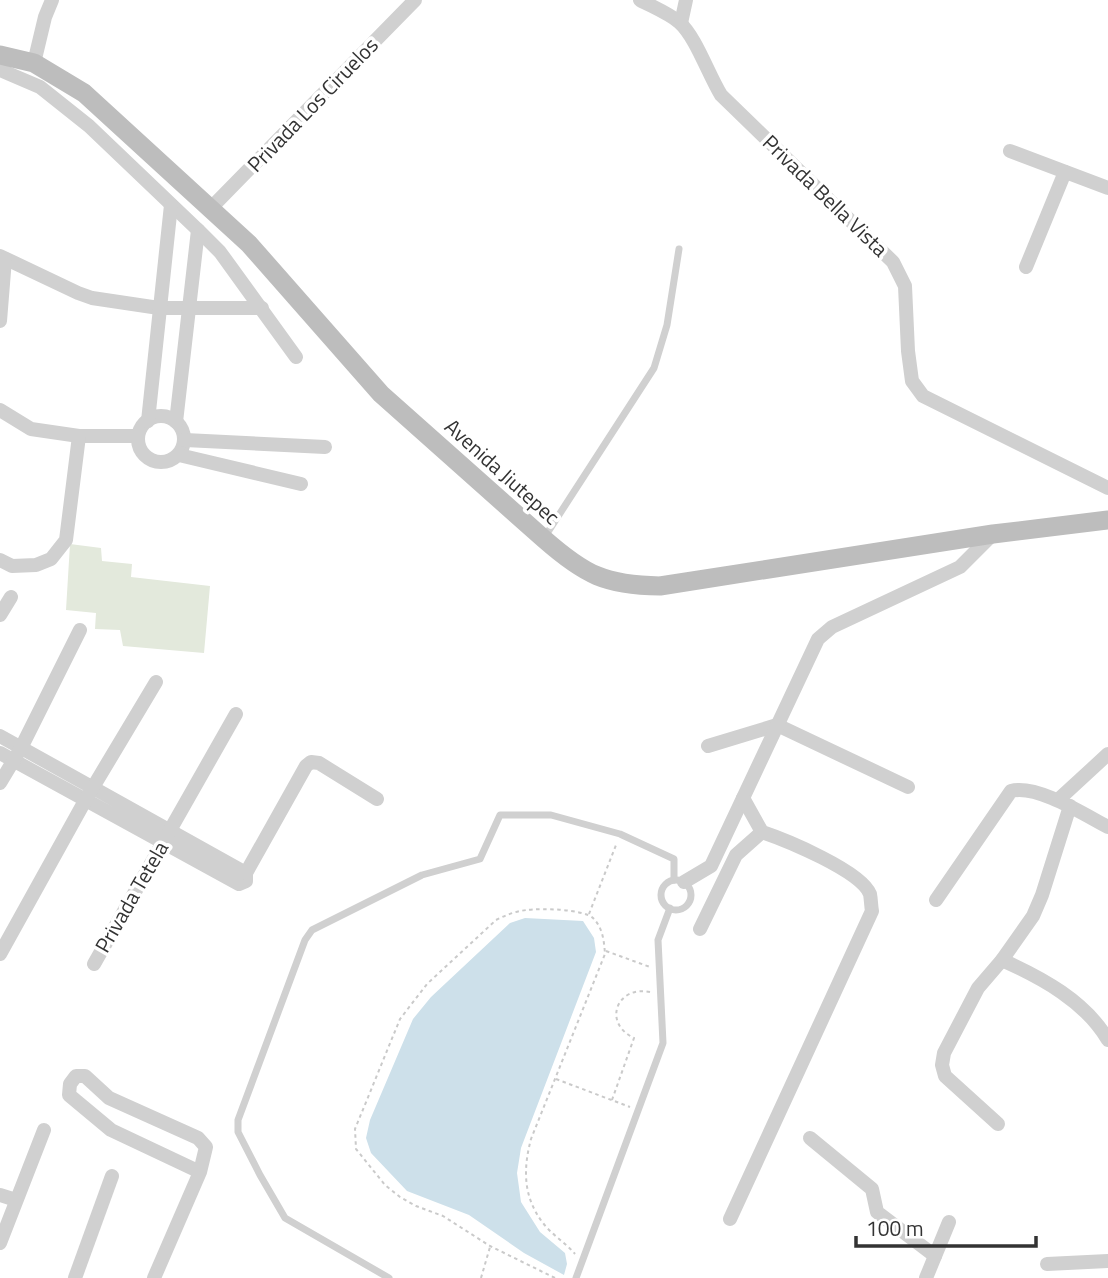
<svg xmlns="http://www.w3.org/2000/svg" width="1108" height="1278" viewBox="0 0 1108 1278" font-family="'Titillium Web',sans-serif">
  <style>
    .green { fill: #e3e9dc }
    .water { fill: #cde0ea }
    .lines { fill: none; stroke-linecap: round; stroke-linejoin: round }
    .path { stroke: #cacaca; stroke-width: 2; stroke-dasharray: 3.5 3.5; stroke-linecap: butt }
    .lane { stroke: #d0d0d0; stroke-width: 7 }
    .street { stroke: #d0d0d0; stroke-width: 14 }
    .secondary { stroke: #bdbdbd; stroke-width: 19 }
    .labels { text-anchor: middle; stroke-width: 7; stroke-linejoin: round; paint-order: stroke }
    .street-label { font-size: 21px; fill: #333; stroke: #fff }
  </style>
  <rect width="100%" height="100%" fill="#fff"/>
  <polygon class="green" points="70,544 101,548 102,561 132,564 131,577 210,586 204,653 123,646 120,630 95,629 96,613 66,610"/>
  <polygon class="water" points="525,918 583,921 594,938 596,952 521,1148 517,1173 521,1202 540,1232 565,1253 567,1264 564,1275 524,1253 469,1215 407,1191 371,1153 366,1138 370,1120 413,1019 431,997 510,923"/>
  <g class="lines">
    <g class="path">
      <polyline points="589,914 616,845"/>
      <polyline points="606,951 650,967"/>
      <polyline points="556,1079 630,1107"/>
      <path d="M612,1100L634,1038C602,1023 617,985 650,992"/>
      <polyline points="481,1278 490,1247"/>
      <path d="M555,1278L490,1246L443,1216L416,1206L400,1197L385,1185L356,1149L355,1129L400,1019L427,984L496,920C506,915 516,911 527,910C540,908 583,909 593,918C603,928 604,941 605,954L531,1139C523,1169 523,1197 543,1223C552,1235 566,1243 575,1254"/>
    </g>
    <g class="lane">
      <polyline points="544,538 654,368 667,325 679,249"/>
      <circle cx="676" cy="895" r="15"/>
      <polyline points="389,1278 285,1218 260,1175 238,1132 238,1120 305,940 312,930 422,875 480,859 500,815 551,815 620,834 674,859 674,880"/>
      <polyline points="576,1278 663,1043 658,940 670,908"/>
    </g>
    <g class="street">
      <path d="M640,0C653,7 668,13 679,22C696,37 708,74 721,95L893,262L905,286L908,351L912,381L923,396L1108,488"/>
      <polyline points="681,23 686,0"/>
      <polyline points="34,63 45,17 52,0"/>
      <polyline points="0,70 40,87 89,126 198,230 220,252 296,357"/>
      <polyline points="1010,151 1108,188"/>
      <polyline points="210,209 415,0"/>
      <polyline points="0,256 78,293 92,298 159,308 262,308"/>
      <polyline points="1026,267 1065,172"/>
      <polyline points="0,321 5,259"/>
      <polyline points="0,410 31,429 79,436 138,436"/>
      <circle cx="161" cy="439" r="23"/>
      <polyline points="148,421 171,205"/>
      <polyline points="176,422 198,230"/>
      <polyline points="185,440 325,447"/>
      <polyline points="179,455 301,484"/>
      <polyline points="0,560 12,566 36,565 51,559 66,540 79,436"/>
      <polyline points="0,615 11,597"/>
      <polyline points="0,736 246,873 246,881 239,884 0,753"/>
      <polyline points="708,746 777,725 908,787"/>
      <polyline points="0,783 21,748 80,630"/>
      <polyline points="1058,800 1108,754"/>
      <polyline points="246,873 306,766 311,762 319,763 377,799"/>
      <polyline points="684,882 711,866 818,639 832,627 960,567 993,534"/>
      <path d="M936,900L1011,791C1037,784 1085,815 1108,827"/>
      <polyline points="700,929 736,855 762,832"/>
      <polyline points="0,954 86,799 156,682"/>
      <path d="M1002,960C1042,978 1085,1001 1108,1040"/>
      <polyline points="94,964 236,714"/>
      <polyline points="998,1124 945,1076 942,1065 944,1053 978,988 1002,960 1033,916 1042,895 1070,806"/>
      <polyline points="810,1138 872,1189 877,1212 935,1256"/>
      <polyline points="0,1195 16,1200"/>
      <path d="M730,1219L872,911C871,906 871,899 870,894C861,871 786,840 762,832L743,798"/>
      <polyline points="0,1243 44,1130"/>
      <polyline points="1047,1264 1108,1261"/>
      <polyline points="75,1278 112,1176"/>
      <polyline points="154,1278 200,1172 206,1147 198,1138 109,1098 85,1076 76,1076 70,1084 69,1095 111,1130 200,1172"/>
      <polyline points="926,1278 949,1222"/>
    </g>
    <path class="secondary" d="M0,55L34,63L84,93L249,244L381,394L544,539C585,575 605,585 660,586L993,534L1108,520"/>
  </g>
  <g class="labels">
    <g class="street-label">
      <text transform="translate(313 105) rotate(-46)" y="7">Privada Los Ciruelos</text>
      <text transform="translate(825 196) rotate(44)" y="7">Privada Bella Vista</text>
      <text transform="translate(502 472) rotate(42)" y="7">Avenida Jiutepec</text>
      <text transform="translate(132 897) rotate(-60)" y="7">Privada Tetela</text>
    </g>
  </g>
  <path d="M856 1236v10h180v-10" fill="none" stroke="#333333" stroke-width="3.5"/>
  <text x="866" y="1236" font-size="21" fill="#333333" stroke="#ffffff" stroke-width="5" paint-order="stroke">100 m</text>
</svg>
